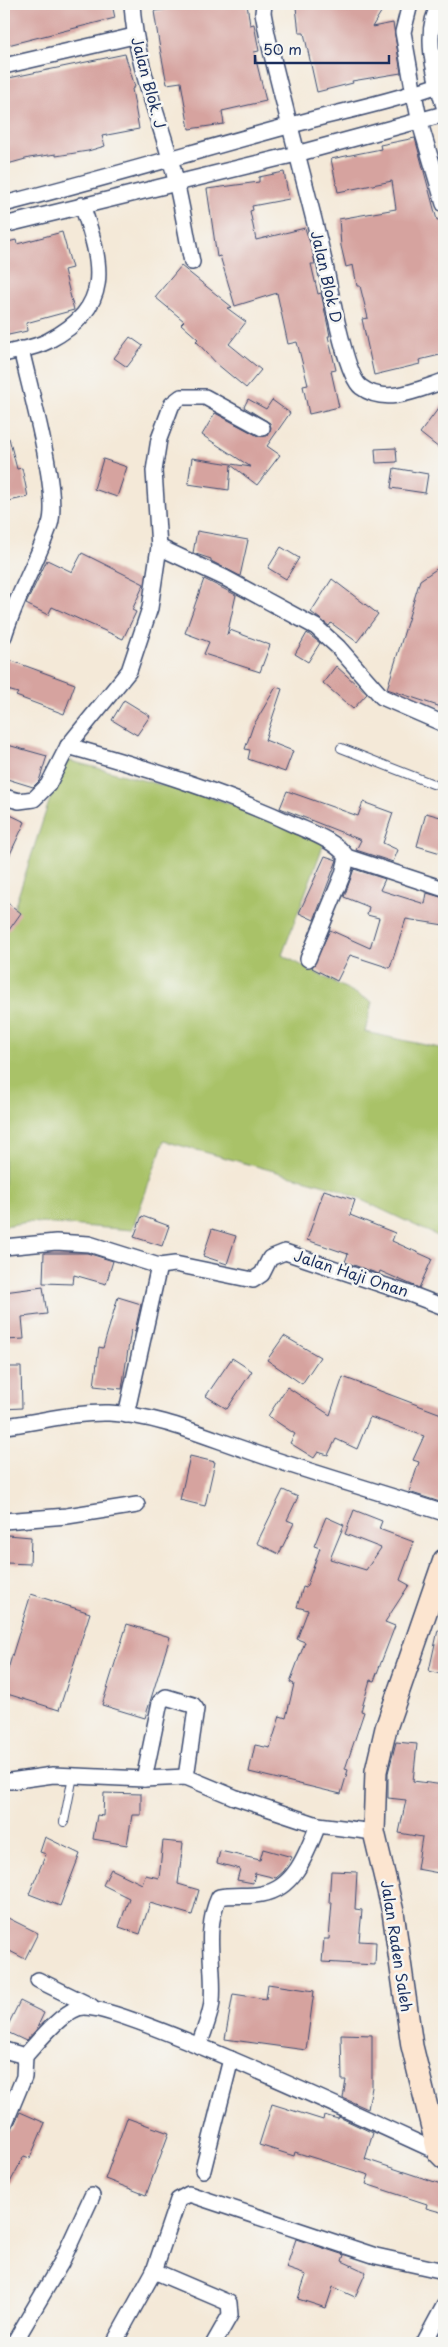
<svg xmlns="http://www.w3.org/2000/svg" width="448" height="2347" viewBox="0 0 448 2347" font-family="'Playpen Sans',sans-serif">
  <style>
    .green { fill: #a9c268; stroke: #627863 }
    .building { fill: #d6a39f }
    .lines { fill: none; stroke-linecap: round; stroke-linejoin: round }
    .lane-casing { stroke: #3c4b70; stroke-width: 10 }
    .street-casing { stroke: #3c4b70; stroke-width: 18 }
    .secondary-casing { stroke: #3c4b70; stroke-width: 24 }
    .lane { stroke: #fff; stroke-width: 8 }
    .street { stroke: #fff; stroke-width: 15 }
    .secondary { stroke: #fce5d0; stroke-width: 21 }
    .labels { text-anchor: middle; stroke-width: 5; stroke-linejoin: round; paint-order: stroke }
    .street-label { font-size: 15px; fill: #1b2f5e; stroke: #f6f6f2 }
  </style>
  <rect width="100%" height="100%" fill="#f6f6f2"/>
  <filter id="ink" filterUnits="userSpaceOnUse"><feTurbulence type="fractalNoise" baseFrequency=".02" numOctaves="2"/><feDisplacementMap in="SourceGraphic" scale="10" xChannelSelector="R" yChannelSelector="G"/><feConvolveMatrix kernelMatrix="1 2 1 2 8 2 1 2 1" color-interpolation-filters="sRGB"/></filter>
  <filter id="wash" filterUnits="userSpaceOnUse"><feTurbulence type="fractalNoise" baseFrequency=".0096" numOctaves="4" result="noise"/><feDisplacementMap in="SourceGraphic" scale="20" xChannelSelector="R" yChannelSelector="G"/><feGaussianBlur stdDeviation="1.12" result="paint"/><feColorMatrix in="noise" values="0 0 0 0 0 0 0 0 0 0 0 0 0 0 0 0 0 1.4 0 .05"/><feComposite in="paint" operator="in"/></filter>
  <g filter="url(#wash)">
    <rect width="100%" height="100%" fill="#f4e9d8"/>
    <polygon class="green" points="63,759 241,806 326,838 282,955 372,1002 365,1032 444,1049 444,1239 336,1188 164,1141 132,1230 28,1222 4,1226 4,939"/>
    <g id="blocks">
      <g class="building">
        <polygon points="4,4 112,4 115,18 4,46"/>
        <polygon points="169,4 247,4 250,25 254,24 259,51 254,52 266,101 222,111 224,124 189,129 181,82 167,84 159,43 154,11 170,9"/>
        <polygon points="329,4 386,4 372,27 393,23 401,73 352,81 353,83 317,92 304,33 299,33 296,7"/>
        <polygon points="125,54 135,87 132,89 139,129 102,136 105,146 88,151 56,156 56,154 29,158 4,165 4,79"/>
        <polygon points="415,138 437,220 443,219 444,228 444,354 419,360 420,364 374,375 362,319 368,318 360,286 357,286 353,265 346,267 341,246 339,219 396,209 392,181 338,192 331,159 381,149 380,145"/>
        <polygon points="284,172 289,199 252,206 253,210 250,211 256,240 305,228 312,249 315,264 311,264 318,294 321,293 330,336 328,336 336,370 331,371 339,407 309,414 303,386 308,385 297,342 288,344 277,293 235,306 220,256 217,257 207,189 259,182 259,177"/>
        <polygon points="62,232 72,268 64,270 74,310 26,323 27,331 4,336 4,243 16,240 17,244"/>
        <polygon points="181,266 232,307 227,308 246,322 229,344 261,370 246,388 217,364 196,341 198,339 181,324 184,321 155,297"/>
        <polygon points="130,337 143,346 127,367 114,358"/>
        <polygon points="248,399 266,409 272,400 290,413 267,446 280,455 257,485 231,465 229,490 188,484 192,458 251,467 202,435 215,413 258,436 267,436 271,428 270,423 244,407"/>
        <polygon points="444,401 444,452 420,433"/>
        <polygon points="9,438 17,469 22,468 28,497 4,502 4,439"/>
        <polygon points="396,448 397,462 376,463 375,449"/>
        <polygon points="103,459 127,467 117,497 94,489"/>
        <polygon points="394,468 428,474 425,493 391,488"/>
        <polygon points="197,531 248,540 240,576 211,561 211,559 193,553"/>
        <polygon points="281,547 299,558 286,579 268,568"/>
        <polygon points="82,553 144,584 132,610 136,612 123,639 52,607 48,615 26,604 47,560 72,572"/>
        <polygon points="444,564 444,708 387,689 420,580"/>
        <polygon points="204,579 236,595 227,635 230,630 270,645 260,672 204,654 209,642 185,633"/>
        <polygon points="332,579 378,614 357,642 331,623 329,626 311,612"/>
        <polygon points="307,633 320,643 308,662 295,654"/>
        <polygon points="4,658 75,684 64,714 16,696 18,693 4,689"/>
        <polygon points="336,666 367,694 353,709 323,683"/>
        <polygon points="276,687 282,689 265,740 293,751 285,772 248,759 250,750 245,749 253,726"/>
        <polygon points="124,700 150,716 137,735 112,720"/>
        <polygon points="4,744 47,756 39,781 33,787 4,778"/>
        <polygon points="287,791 358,816 363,802 393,813 383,843 398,850 393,862 356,850 361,840 280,808"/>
        <polygon points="4,812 25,822 4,867"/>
        <polygon points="426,813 444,818 444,854 417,846"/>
        <polygon points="325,856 337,860 314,920 299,913"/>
        <polygon points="354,869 385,879 380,890 425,904 427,893 444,898 444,925 406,919 390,968 350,955 337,981 312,968 330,930 370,948 379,918 367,915 369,907 344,897"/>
        <polygon points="4,900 21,913 4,937"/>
        <polygon points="324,1190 355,1200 350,1215 395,1233 392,1241 432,1259 419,1288 380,1271 379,1274 345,1262 348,1254 307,1240"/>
        <polygon points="142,1216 169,1226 162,1246 134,1237"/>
        <polygon points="212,1229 236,1236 227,1264 203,1256"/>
        <polygon points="44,1253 87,1253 113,1261 106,1284 74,1275 73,1284 43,1283"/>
        <polygon points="43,1287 47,1314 22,1317 24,1339 4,1340 4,1292"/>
        <polygon points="118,1297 141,1304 135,1331 131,1330 122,1389 94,1386 99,1347 103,1348"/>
        <polygon points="284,1336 320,1357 302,1384 267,1360"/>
        <polygon points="232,1358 252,1371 227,1409 206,1396"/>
        <polygon points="4,1367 21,1367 22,1408 4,1409"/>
        <polygon points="343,1377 444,1415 444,1490 440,1502 409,1492 419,1462 413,1460 424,1436 370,1417 357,1449 336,1439 328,1455 318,1452 314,1458 290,1443 295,1434 268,1416 287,1387 330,1415"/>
        <polygon points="190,1456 215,1462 205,1506 180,1500"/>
        <polygon points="283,1490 298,1497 287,1520 294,1523 279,1554 257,1543"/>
        <polygon points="354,1510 382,1521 379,1529 414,1542 400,1580 409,1585 385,1622 395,1626 374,1681 370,1680 361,1711 364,1712 345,1769 348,1770 341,1794 249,1772 255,1745 270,1748 280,1716 286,1718 294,1684 290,1682 305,1642 297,1639 308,1610 297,1607 303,1587 306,1588 320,1548 314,1546 326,1517 344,1525 330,1559 366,1570 381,1548 345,1534"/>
        <polygon points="8,1535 31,1537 30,1564 6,1563"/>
        <polygon points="31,1594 90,1613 59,1710 4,1693 4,1682"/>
        <polygon points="127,1624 170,1637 145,1718 102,1705"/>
        <polygon points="438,1630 444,1631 444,1675 429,1671"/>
        <polygon points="396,1742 417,1744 413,1781 444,1785 444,1874 417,1869 422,1837 399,1833 406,1800 388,1798 388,1773"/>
        <polygon points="104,1793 141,1794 141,1815 132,1815 127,1845 93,1839 97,1815 103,1816"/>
        <polygon points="45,1837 80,1854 60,1906 29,1894 46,1854 40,1852"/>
        <polygon points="163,1841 183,1843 178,1884 199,1890 192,1915 150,1903 140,1934 119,1927 129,1898 103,1885 111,1869 142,1884 145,1875 159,1878"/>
        <polygon points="263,1849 292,1857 284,1871 276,1878 255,1873 253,1883 237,1880 240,1869 217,1863 220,1851 260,1860"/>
        <polygon points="331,1871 357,1872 355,1909 362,1910 359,1941 376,1942 375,1965 322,1962 324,1939 329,1939 332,1902 329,1902"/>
        <polygon points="8,1918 38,1933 25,1959 4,1948 4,1926"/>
        <polygon points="268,1984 314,1991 306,2050 225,2039 233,1994 266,1999"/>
        <polygon points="20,2001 44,2013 36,2030 26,2041 5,2031"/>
        <polygon points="341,2034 372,2035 372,2087 368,2109 343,2098 346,2080 342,2080"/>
        <polygon points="272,2104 323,2120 324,2115 338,2119 339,2117 373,2133 365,2159 444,2185 444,2213 426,2208 427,2204 366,2184 369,2175 295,2152 294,2156 259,2145"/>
        <polygon points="20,2112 45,2123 30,2158 24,2156 4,2194 4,2134 12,2129"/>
        <polygon points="127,2118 169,2133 146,2195 105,2179"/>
        <polygon points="296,2239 344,2255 342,2261 366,2272 355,2297 333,2287 326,2308 298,2299 306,2275 286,2268"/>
      </g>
    </g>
  </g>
  <g filter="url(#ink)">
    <use href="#blocks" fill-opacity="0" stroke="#3c4b70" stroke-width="1"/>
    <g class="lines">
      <g class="lane-casing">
        <g id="lane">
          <polyline points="341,748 433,784"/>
          <polyline points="64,1822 73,1776"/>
        </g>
      </g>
      <g class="street-casing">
        <g id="street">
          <path d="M132,4C135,58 155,107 170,158C180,192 185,228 192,262"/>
          <path d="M264,4L263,13L267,34C285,111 307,188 325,265C330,288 345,375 361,387C386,406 419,389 444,381"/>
          <polyline points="410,4 403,32 414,94 420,123 444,204"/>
          <path d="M440,4C422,30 435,77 444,106"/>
          <polyline points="4,66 134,36"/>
          <path d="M4,204C99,180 193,152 288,126C338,112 389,103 438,85"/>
          <polyline points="4,225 296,154 444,114"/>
          <path d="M4,354C18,350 35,348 48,341C113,307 103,266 82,205"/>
          <polyline points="159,547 225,578 316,627 338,647 382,697 444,724"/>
          <path d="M4,636C16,597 37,562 50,524C60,493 29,386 21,349"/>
          <path d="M68,746C146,768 225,792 299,827C315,834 336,842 347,857L444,889"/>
          <polyline points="4,797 19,801 34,799 48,785 68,746 129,671 150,608 159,547 154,471 159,439 172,404 181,397 205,397 262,428"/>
          <polyline points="308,959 343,874 347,857"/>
          <polyline points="4,1247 56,1242 89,1244 159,1266 175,1264 253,1280 262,1274 270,1258 285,1252 410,1294 444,1307"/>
          <polyline points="126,1415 159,1266"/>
          <path d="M4,1426C39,1422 74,1412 109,1413C159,1415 206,1437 252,1452C315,1474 380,1492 444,1513"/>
          <polyline points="4,1521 67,1516 137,1505"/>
          <polyline points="144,1779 160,1702 166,1697 193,1705 196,1709 186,1777"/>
          <polyline points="10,1781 53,1775 144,1779 186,1777 234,1797 318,1825 374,1832"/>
          <polyline points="38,1980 91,2006"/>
          <path d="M199,2046C203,2032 211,2016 212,2001C215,1967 203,1931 219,1897C234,1894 247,1897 262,1894C295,1889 307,1852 318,1825"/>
          <path d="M4,2050L25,2056C38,2042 59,2015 78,2008C107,1997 392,2131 438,2152"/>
          <polyline points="4,2125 24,2077 25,2056"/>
          <polyline points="203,2170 231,2059"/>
          <polyline points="154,2271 229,2303 230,2315 214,2343"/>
          <polyline points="14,2343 61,2263 92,2196"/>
          <polyline points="114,2343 154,2271 178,2200 189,2194 376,2256 444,2271"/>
          <polyline points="424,2343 444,2306"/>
        </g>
      </g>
      <g class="secondary-casing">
        <polyline id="secondary" points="444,1560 386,1728 376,1771 374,1832 393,1912 412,2046 438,2152 444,2158"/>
      </g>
      <use href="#lane" class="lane"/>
      <use href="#street" class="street"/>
      <use href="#secondary" class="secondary"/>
    </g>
  </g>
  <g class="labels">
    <g class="street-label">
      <text transform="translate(148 83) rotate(75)" y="5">Jalan Blok. J</text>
      <text transform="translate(326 277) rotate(77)" y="5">Jalan Blok D</text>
      <text transform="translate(351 1274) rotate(18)" y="5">Jalan Haji Onan</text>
      <text transform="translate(396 1946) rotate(81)" y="5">Jalan Raden Saleh</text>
    </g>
  </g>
  <rect width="448" height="2347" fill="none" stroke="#f6f6f2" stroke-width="20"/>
  <path d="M255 55v8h134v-8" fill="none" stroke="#1b2f5e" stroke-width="2.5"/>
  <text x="263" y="55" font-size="15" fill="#1b2f5e" stroke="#f6f6f2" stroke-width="4" paint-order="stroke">50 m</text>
</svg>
